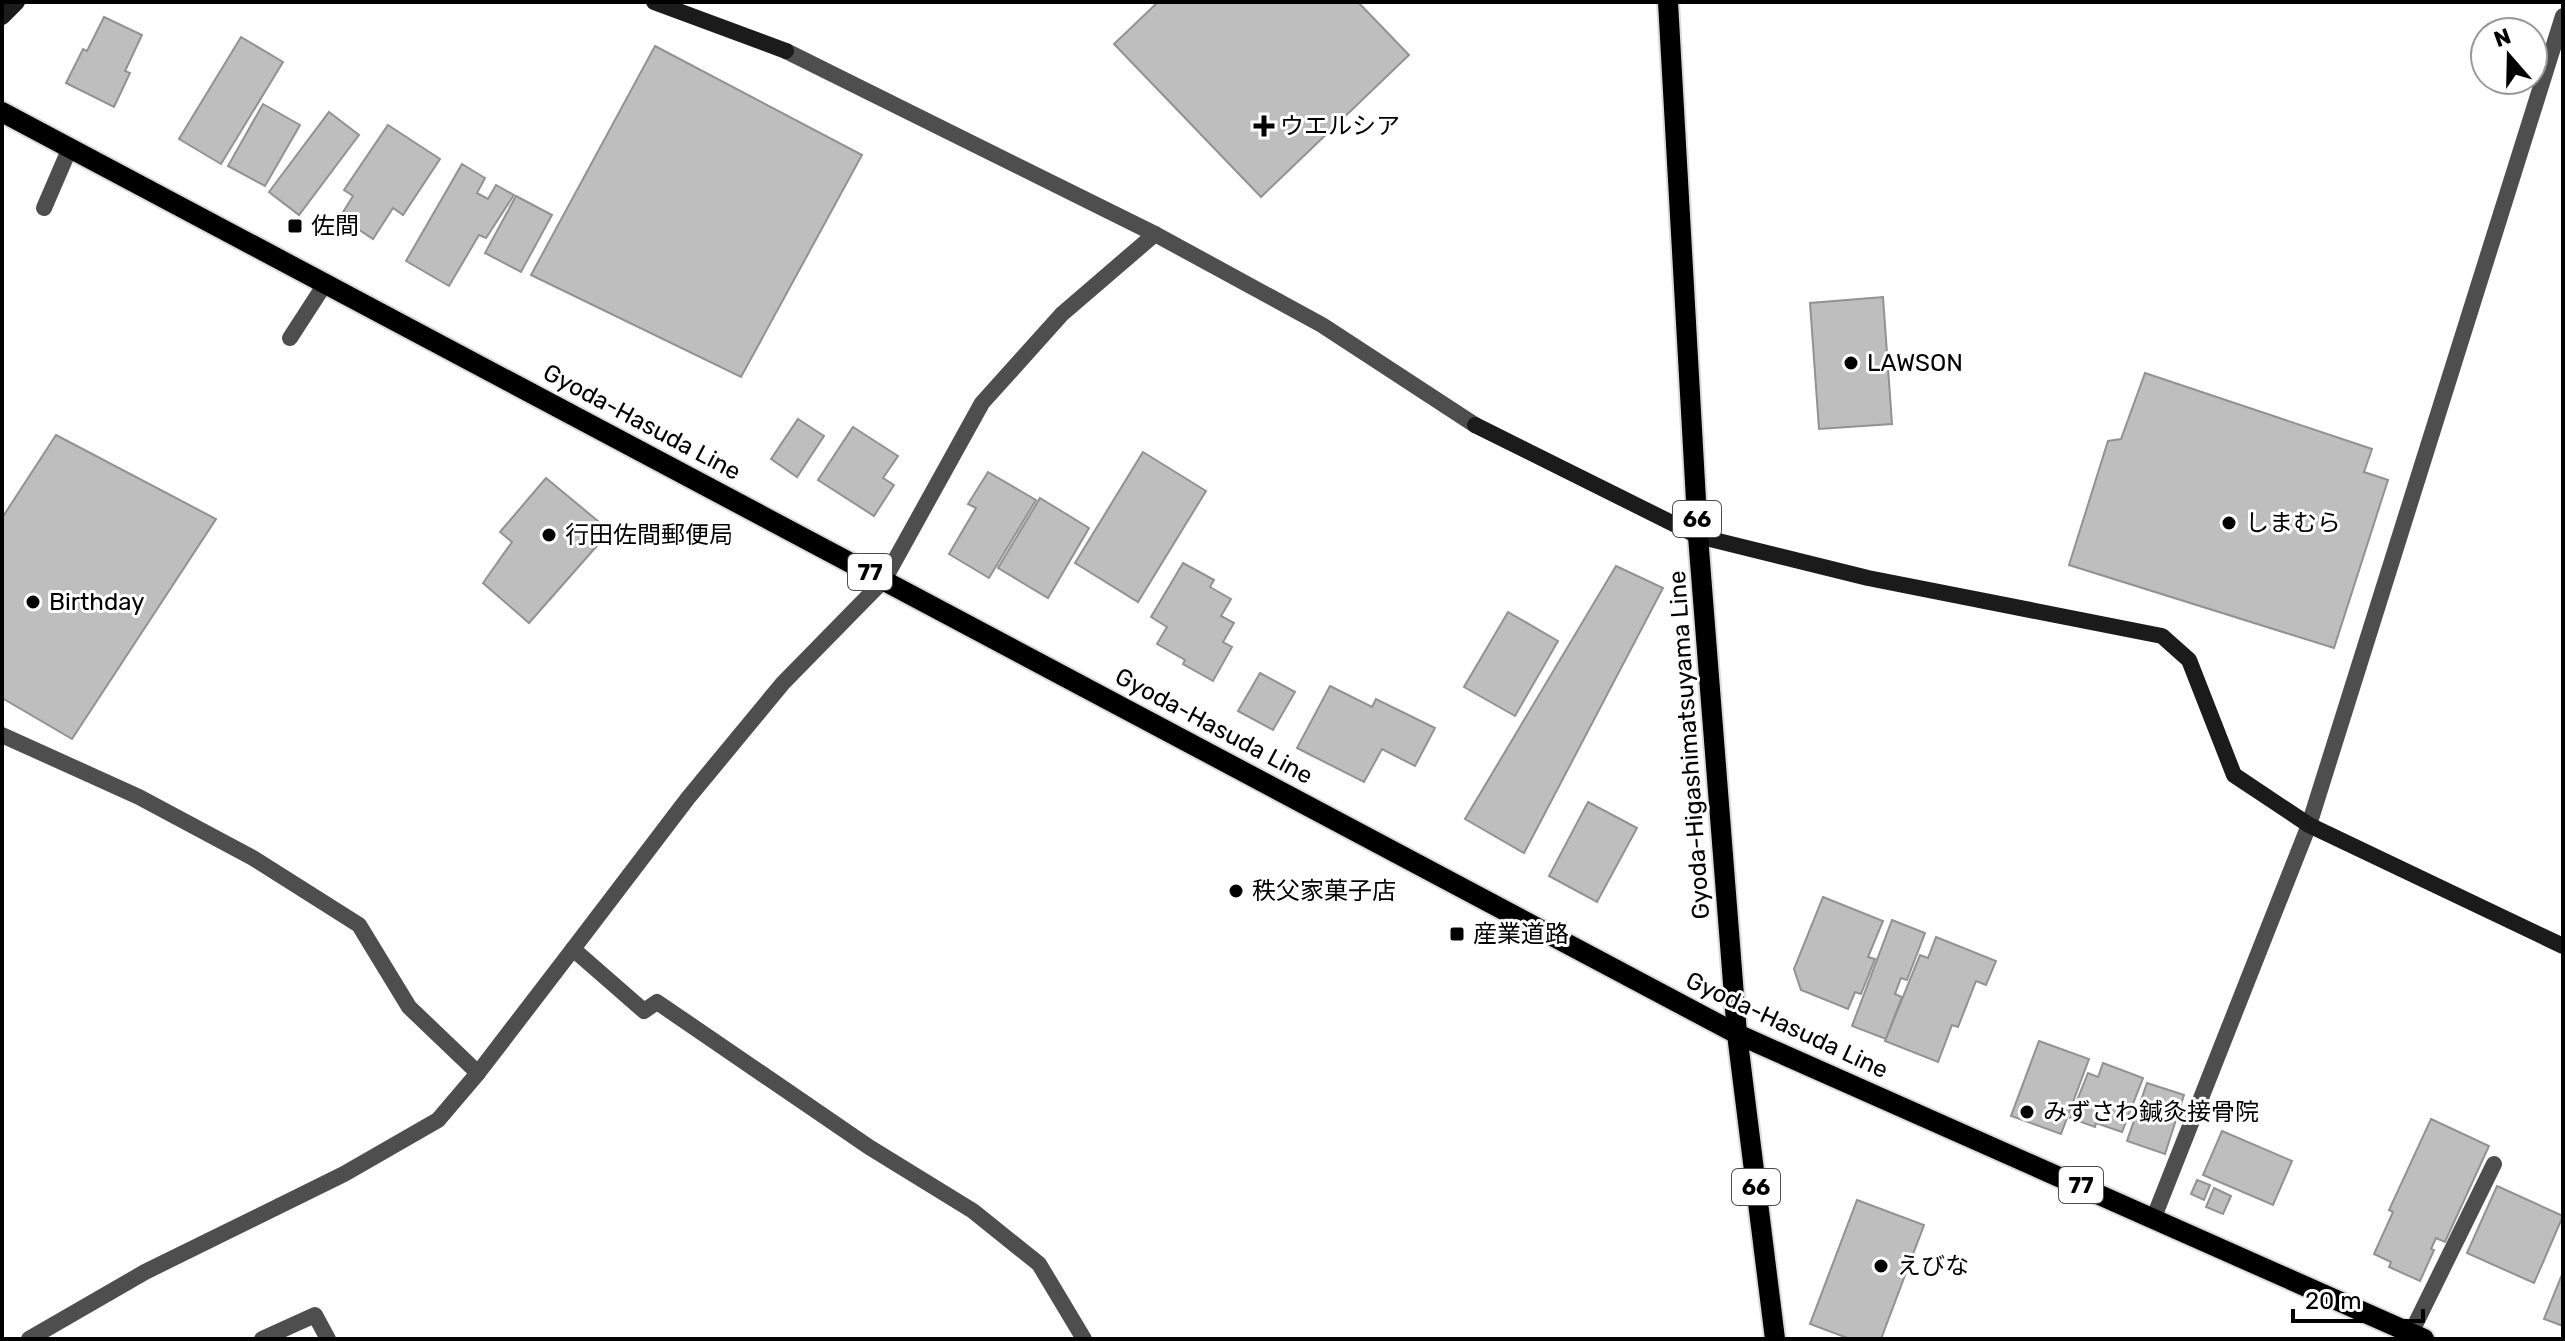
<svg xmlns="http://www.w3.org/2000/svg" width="2565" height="1341" viewBox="0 0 2565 1341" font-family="Rubik,'Noto Sans JP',sans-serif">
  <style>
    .building { fill: #bebebe; stroke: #929292; stroke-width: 2 }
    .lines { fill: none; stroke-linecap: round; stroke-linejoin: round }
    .primary-casing { stroke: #dbdbdb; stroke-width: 24 }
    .lane { stroke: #4e4e4e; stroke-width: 16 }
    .street { stroke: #4e4e4e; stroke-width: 16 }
    .secondary { stroke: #1b1b1b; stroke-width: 16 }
    .primary { stroke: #000; stroke-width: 20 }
    .poi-dot { fill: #000; stroke: #fff; stroke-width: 3 }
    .labels { text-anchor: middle; stroke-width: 6; stroke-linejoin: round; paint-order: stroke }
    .shield { fill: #fff; stroke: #4c4c4c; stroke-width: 2 }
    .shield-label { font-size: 22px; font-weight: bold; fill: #000 }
    .poi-label { font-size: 24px; fill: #000; stroke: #fff; text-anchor: start }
    .street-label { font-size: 24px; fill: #000; stroke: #fff }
  </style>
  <rect width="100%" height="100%" fill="#fff"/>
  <g class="building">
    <polygon points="1158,2 1358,2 1409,55 1261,197 1114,44"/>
    <polygon points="104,17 142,35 125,71 130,73 114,107 66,83 83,49 87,51"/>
    <polygon points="241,37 283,62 221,164 179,139"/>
    <polygon points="655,46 862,155 741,377 531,275"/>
    <polygon points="263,104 300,125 265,186 228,166"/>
    <polygon points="329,112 359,135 299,215 269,192"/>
    <polygon points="388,125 440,159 403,215 393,208 373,239 340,217 353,196 344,190"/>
    <polygon points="462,164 485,178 477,193 488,199 496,185 514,195 486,238 479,235 449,286 406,261"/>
    <polygon points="516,196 552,215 521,272 485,253"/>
    <polygon points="1883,297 1892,424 1819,429 1810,303"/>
    <polygon points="2145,373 2372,449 2364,472 2388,480 2334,648 2069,565 2108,441 2121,439"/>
    <polygon points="798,419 824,436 797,477 771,459"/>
    <polygon points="853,427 898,456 883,478 894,485 874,516 818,480"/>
    <polygon points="56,435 216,519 72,739 2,698 2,518"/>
    <polygon points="1143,452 1206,491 1138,602 1075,563"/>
    <polygon points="988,472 1036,500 989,578 949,554 976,508 968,504"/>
    <polygon points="546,478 610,531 529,623 483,583 512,542 500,532"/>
    <polygon points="1040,498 1089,528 1048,598 998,568"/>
    <polygon points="1183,563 1214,580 1210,587 1231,599 1221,616 1234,623 1223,642 1232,647 1213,681 1183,664 1185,660 1157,644 1167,627 1151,617"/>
    <polygon points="1616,566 1663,588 1524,853 1465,819"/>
    <polygon points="1508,612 1558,641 1515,716 1464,687"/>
    <polygon points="1260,673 1295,692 1273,730 1238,711"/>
    <polygon points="1330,686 1372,707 1376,699 1435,728 1415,766 1382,749 1364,782 1297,748"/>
    <polygon points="1588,802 1637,828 1597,902 1549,876"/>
    <polygon points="1823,897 1883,921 1868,957 1875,959 1861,994 1855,992 1848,1009 1801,990 1794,969"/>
    <polygon points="1892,920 1925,933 1907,980 1901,978 1895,994 1902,997 1886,1039 1852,1026"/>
    <polygon points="1936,937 1996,961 1986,985 1976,981 1958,1027 1952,1025 1938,1062 1885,1041 1920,955 1928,958"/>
    <polygon points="2039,1041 2089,1059 2061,1134 2011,1116"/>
    <polygon points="2103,1063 2143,1078 2122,1132 2096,1123 2095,1127 2070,1118 2088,1073 2098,1077"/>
    <polygon points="2147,1083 2184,1095 2165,1154 2127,1141"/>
    <polygon points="2431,1119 2489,1146 2445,1242 2436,1238 2431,1249 2434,1250 2420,1281 2389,1267 2391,1262 2374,1254 2393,1212 2389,1210"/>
    <polygon points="2222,1131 2292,1161 2273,1205 2203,1175"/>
    <polygon points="2197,1180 2210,1185 2204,1200 2191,1194"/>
    <polygon points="2497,1186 2563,1216 2534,1283 2467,1253"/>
    <polygon points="2214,1188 2231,1196 2223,1214 2206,1207"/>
    <polygon points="1857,1200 1924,1225 1881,1339 1850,1339 1810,1324"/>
    <polygon points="2563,1272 2563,1326 2544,1319"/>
  </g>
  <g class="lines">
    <g class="primary-casing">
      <g id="primary">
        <polyline points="1668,2 1698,536 1737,1034 1775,1339"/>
        <polyline points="2,112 1737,1034 2424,1339"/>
      </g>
    </g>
    <g class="lane">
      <polyline points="44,208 69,150"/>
      <polyline points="290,338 325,284"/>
      <polyline points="2411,1333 2494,1164"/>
    </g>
    <g class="street">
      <polyline points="786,51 1155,234 1322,325 1475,425"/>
      <polyline points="2,735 139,797 253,858 359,925 409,1007 478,1073"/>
      <polyline points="2154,1217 2309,825 2563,16"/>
      <polyline points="29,1339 145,1272 344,1174 438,1120 478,1073 573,949"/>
      <polyline points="262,1339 315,1315 328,1339"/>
      <polyline points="1084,1339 1039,1264 973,1211 869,1147 657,1002 644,1011 573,949 688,798 783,683 884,580 982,403 1062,314 1155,234"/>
    </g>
    <g class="secondary">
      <polyline points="654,2 786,51"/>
      <polyline points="2,17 17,2"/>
      <polyline points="1475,425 1698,536 1868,578 2162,636 2189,660 2234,775 2309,825 2563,946"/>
    </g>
    <use href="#primary" class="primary"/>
  </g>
  <g class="poi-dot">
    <path d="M1260 114h8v8h8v8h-8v8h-8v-8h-8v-8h8z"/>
    <rect x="287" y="218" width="16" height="16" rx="4"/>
    <circle cx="1851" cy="363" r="8"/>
    <circle cx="2229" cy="523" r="8"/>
    <circle cx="549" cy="535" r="8"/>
    <circle cx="33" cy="602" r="8"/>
    <circle cx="1236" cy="891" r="8"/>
    <rect x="1449" y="926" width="16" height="16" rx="4"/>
    <circle cx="2027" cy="1112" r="8"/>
    <circle cx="1881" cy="1266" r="8"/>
  </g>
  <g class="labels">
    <g class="shield">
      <rect x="1673" y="501" width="48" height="36" rx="6"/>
      <rect x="848" y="554" width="44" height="36" rx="6"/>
      <rect x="2059" y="1167" width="44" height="36" rx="6"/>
      <rect x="1732" y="1169" width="48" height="36" rx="6"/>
    </g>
    <g class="shield-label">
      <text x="1697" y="527">66</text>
      <text x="870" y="580">77</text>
      <text x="2081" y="1193">77</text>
      <text x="1756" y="1195">66</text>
    </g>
    <g class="poi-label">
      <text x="1280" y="134">ウエルシア</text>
      <text x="311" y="234">佐間</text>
      <text x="1867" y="371">LAWSON</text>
      <text x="2245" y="531">しまむら</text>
      <text x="565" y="543">行田佐間郵便局</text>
      <text x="49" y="610">Birthday</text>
      <text x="1252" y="899">秩父家菓子店</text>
      <text x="1473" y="942">産業道路</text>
      <text x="2043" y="1120">みずさわ鍼灸接骨院</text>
      <text x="1897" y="1274">えびな</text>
    </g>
    <g class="street-label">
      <text transform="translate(642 422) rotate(28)" y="8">Gyoda-Hasuda Line</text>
      <text transform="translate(1214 726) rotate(28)" y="8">Gyoda-Hasuda Line</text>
      <text transform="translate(1689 745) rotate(-94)" y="8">Gyoda-Higashimatsuyama Line</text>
      <text transform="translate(1787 1025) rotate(25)" y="8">Gyoda-Hasuda Line</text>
    </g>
  </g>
  <rect width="2565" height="1341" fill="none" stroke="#000000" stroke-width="8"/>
  <g transform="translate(2509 56) rotate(340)"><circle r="38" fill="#ffffff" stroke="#999999" stroke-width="2"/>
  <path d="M0-6L14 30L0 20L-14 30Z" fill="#000000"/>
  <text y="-12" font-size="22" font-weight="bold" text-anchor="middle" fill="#000000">N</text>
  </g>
  <path d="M2293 1309v12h130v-12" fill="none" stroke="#000000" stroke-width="4"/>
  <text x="2305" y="1309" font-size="24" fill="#000000" stroke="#ffffff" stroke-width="6" paint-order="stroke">20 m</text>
</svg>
